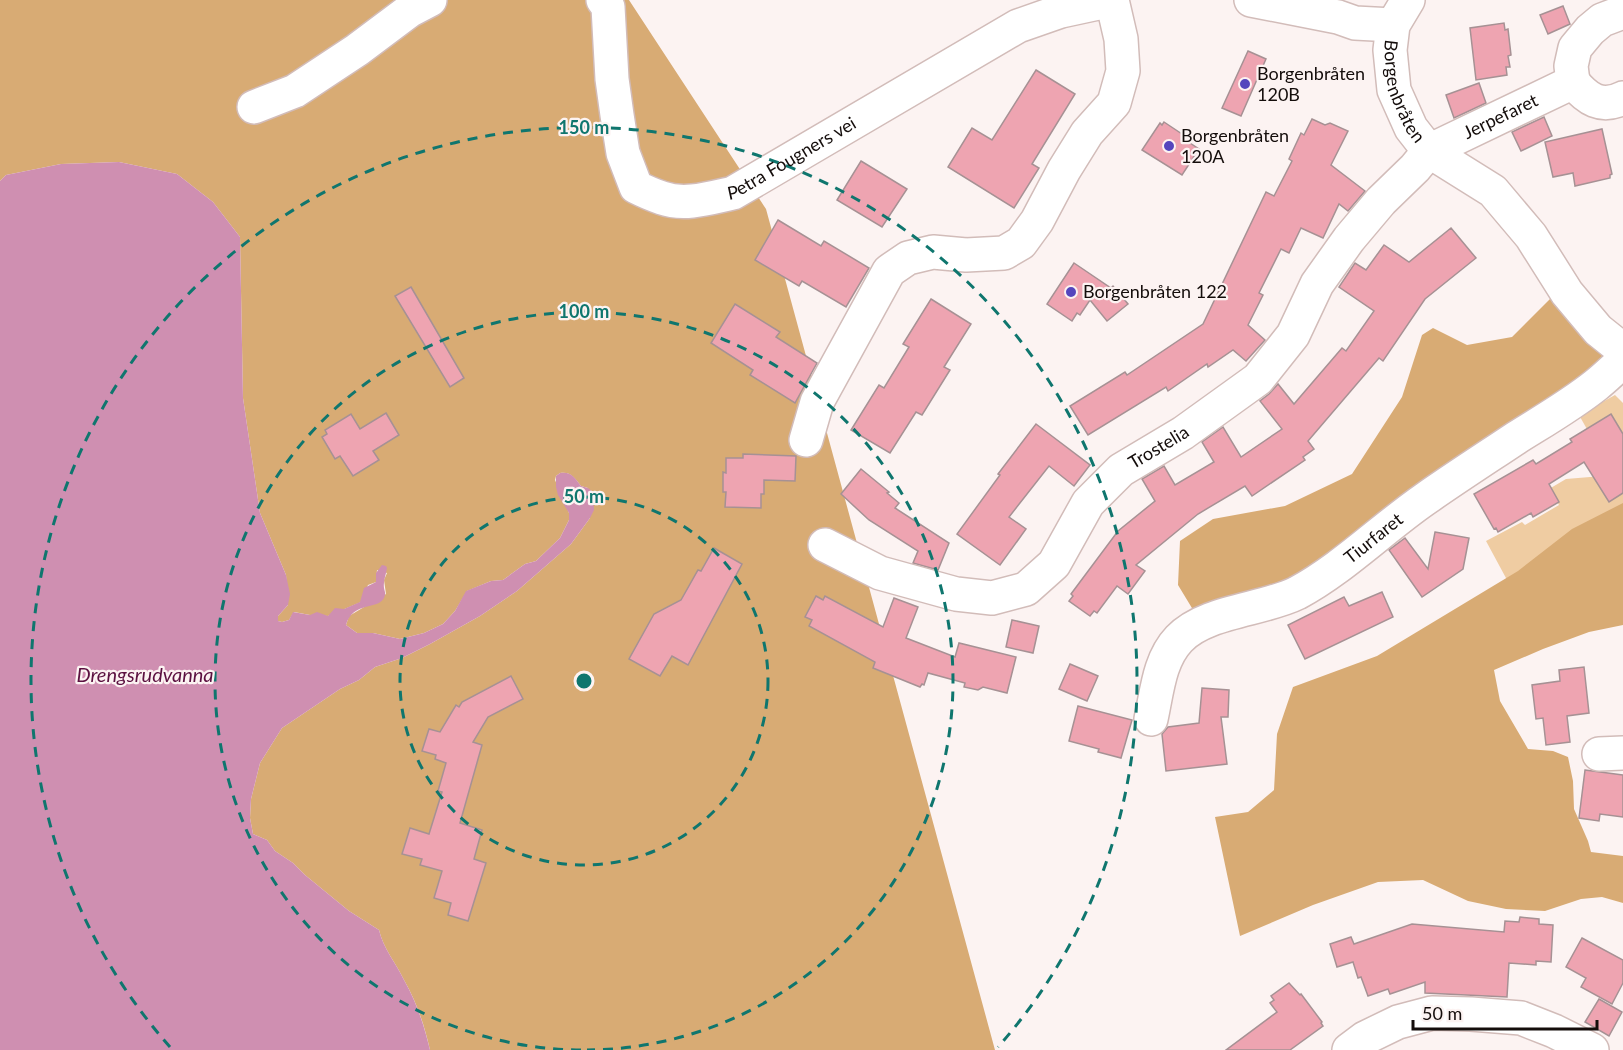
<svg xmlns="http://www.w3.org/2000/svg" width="1623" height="1050" viewBox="0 0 1623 1050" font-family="Lato,sans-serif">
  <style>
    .green { fill: #efcca2 }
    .forest { fill: #d8ab74 }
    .water { fill: #cf8fb1 }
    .building { fill: #eea4b1; stroke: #a69194; stroke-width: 1.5 }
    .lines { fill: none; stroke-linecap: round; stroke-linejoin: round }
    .minor-casing { stroke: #d2bcb9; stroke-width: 36 }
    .minor { stroke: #fff; stroke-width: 33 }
    .ring { fill: none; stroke: #0f766e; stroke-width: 3; stroke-dasharray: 10 8 }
    .poi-dot { fill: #5546bd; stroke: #fcf3f2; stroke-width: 2 }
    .labels { text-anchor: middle; stroke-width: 4.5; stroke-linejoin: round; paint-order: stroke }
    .poi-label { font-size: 18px; fill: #140d0b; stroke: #fcf3f2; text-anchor: start }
    .street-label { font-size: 18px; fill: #140d0b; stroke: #fcf3f2 }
    .water-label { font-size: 20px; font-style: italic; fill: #5b1040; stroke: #fcf3f2 }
    .centre { fill: #0f766e; stroke: #fcf3f2; stroke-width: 3 }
    .ring-label { font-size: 18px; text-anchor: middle; font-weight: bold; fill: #0f766e; stroke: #fcf3f2; stroke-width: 4.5; stroke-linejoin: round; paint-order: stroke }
  </style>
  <rect width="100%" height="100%" fill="#fcf3f2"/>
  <polygon class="green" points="1615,395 1623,403 1623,523 1513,591 1486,541 1522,522 1525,525 1559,505 1549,489 1566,479 1602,476 1588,431 1579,415"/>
  <g class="forest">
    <path d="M0,0H629L766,209L995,1050H430C424,1024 417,1003 404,980C396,963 383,948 379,930L349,911L305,875L293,863L275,851L267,840L253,834L250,818L251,799L260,763L282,728L340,689L359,680L375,667L402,658L430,644L480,616L517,591L571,544L590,518L588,488L581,486C575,478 570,471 560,473L556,476L555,480L569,513V520L560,538L536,561L525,564L503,580L491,581L467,591L455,611L443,624L424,633L400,639L373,633H357L346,625L349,616L386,594L384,580L387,573L377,570L376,582L368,585L361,602L328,616L310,615L294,612L289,620L282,622L278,621V616L288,605L286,575L260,513L243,398L240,237L213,202L177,174L119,162L61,164L6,175L0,181Z"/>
    <polygon points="1557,292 1605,357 1601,373 1333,561 1198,618 1178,585 1180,541 1213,519 1285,506 1352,474 1402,397 1422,335 1433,328 1467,345 1512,337"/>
    <polygon points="1623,503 1623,625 1589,632 1543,649 1494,670 1500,701 1528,749 1553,751 1568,757 1573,781 1574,809 1588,841 1591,852 1623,856 1623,903 1602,897 1581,899 1545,911 1506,909 1468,901 1423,880 1378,882 1313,905 1240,936 1215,817 1248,812 1274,790 1277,734 1293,687 1377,656 1518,571 1572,529"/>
  </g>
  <path class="water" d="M119,162L177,174L213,202L240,237L243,398L260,513L286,575L290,594L288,605L278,616V621L282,622L289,620L293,612L310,615L317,612L328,616L335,608L344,609L360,602L364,588L376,582V573L382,565L386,566L387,568C386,575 383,581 384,588C385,593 386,593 384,598C378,610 353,601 346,625L357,633H373L400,639L424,633L443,624L455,611L466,591L491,581L503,580L525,564L536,561L560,538L569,520V513L558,495L556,487V476L560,473C571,471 575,478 581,486L588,488L593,492L594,510L590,518L571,544L517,591L480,616L430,644L402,658L375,667L359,680L340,689L282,728L260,763L251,799L250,818L253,834L267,840L275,851L293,863L305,875L349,911L379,930C383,948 396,963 404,980C417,1003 424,1025 430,1050H0V181L6,175L61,164Z"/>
  <g class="building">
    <polygon points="1563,6 1570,24 1548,34 1540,15"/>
    <polygon points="1504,23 1505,30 1508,29 1511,55 1508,56 1510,67 1506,67 1507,75 1476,80 1470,28"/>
    <polygon points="1248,51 1266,59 1241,116 1222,108"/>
    <polygon points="1036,70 1075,94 1032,164 1039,168 1014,208 948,167 972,128 992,140"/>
    <polygon points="1479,83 1486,103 1454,118 1446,95"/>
    <polygon points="1544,117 1552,136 1521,151 1512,132"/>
    <polygon points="1312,119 1325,125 1330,123 1348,131 1331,165 1365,191 1348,211 1339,204 1323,238 1301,228 1289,253 1281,249 1259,293 1263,295 1248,325 1265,340 1246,361 1233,350 1208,367 1207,364 1168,391 1166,387 1088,435 1070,406 1125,372 1127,375 1203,324 1266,192 1274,196 1292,161 1289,159 1301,133 1304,135"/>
    <polygon points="1164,122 1191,140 1190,143 1199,149 1182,175 1142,150 1160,123 1162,125"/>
    <polygon points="1602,129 1612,174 1610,175 1610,178 1575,186 1573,173 1553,177 1545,142"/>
    <polygon points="861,161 907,189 882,227 837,200"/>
    <polygon points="778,220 821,246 824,241 869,268 846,307 802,281 799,286 755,260"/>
    <polygon points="1451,228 1476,258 1425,299 1383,361 1379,358 1308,441 1314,449 1303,457 1305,460 1252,496 1245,486 1198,514 1136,565 1145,571 1128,594 1117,586 1097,613 1094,611 1090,616 1069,601 1073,596 1071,594 1118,531 1155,501 1142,479 1164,466 1175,485 1214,462 1202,442 1223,427 1241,457 1282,429 1260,401 1269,394 1278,384 1294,404 1342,348 1346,351 1374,311 1339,287 1355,263 1366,270 1384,245 1409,262"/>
    <polygon points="1074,263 1111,288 1113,286 1128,304 1107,321 1090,300 1080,315 1077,313 1072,321 1047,304"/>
    <polygon points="411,287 464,378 450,387 395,296"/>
    <polygon points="931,299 971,324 944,367 950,370 922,415 916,412 890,453 851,430 879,385 884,388 909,347 903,344"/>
    <polygon points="735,304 780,332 776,337 817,363 795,403 750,375 753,370 711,343"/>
    <polygon points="386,413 399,435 373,451 379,460 353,476 340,456 335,459 322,437 327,434 325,430 351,414 360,429"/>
    <polygon points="1611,414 1623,434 1623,493 1609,502 1584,462 1549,484 1559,502 1533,517 1531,513 1498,532 1496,528 1494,529 1474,494 1533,460 1536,464 1572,442 1570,439"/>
    <polygon points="1036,424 1090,465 1074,486 1049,466 1009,517 1026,529 1000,565 957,534 1000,475 998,474"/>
    <polygon points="743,454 796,456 795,481 764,480 764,494 761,494 761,508 725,507 726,492 723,492 723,472 726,473 726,458 743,458"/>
    <polygon points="861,469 889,492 887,493 899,503 895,508 949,543 938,570 913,563 918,551 869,520 841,494"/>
    <polygon points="1435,532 1469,538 1463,569 1422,597 1389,550 1405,538 1428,569"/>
    <polygon points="714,548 742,564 688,665 672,656 660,676 629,659 654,614 681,600 698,570 701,571"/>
    <polygon points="1382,592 1393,617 1305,659 1288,625 1344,597 1349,606"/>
    <polygon points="816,596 823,600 825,596 883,627 894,598 918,607 906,638 955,657 959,643 1016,657 1007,693 983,687 978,690 964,687 965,683 928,673 924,685 922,684 920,687 873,668 875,662 809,626 812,620 805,617"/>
    <polygon points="1012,620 1039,626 1033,653 1006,647"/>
    <polygon points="1070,664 1098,676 1087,701 1059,689"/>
    <polygon points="1584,667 1589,713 1567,716 1570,742 1546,745 1543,718 1536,719 1532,685 1560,681 1559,670"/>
    <polygon points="511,676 523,699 488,717 473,742 482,745 460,823 482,830 474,859 486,863 468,921 448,915 451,903 434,898 442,871 420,865 422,859 402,854 410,828 429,834 442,792 438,791 446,763 435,759 436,755 422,751 429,729 440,732 456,705 459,707 462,702"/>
    <polygon points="1202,688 1229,690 1228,717 1221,717 1227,764 1166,771 1162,734 1168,727 1199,723"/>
    <polygon points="1078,706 1132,720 1121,758 1098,752 1099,749 1069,741"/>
    <polygon points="1585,770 1623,775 1623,817 1600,814 1599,821 1579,818"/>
    <polygon points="1520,917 1539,919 1539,924 1553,925 1551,962 1536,961 1536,965 1509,963 1507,997 1425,993 1425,982 1390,994 1388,989 1368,996 1361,977 1358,978 1353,962 1337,967 1330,944 1351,937 1354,944 1412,924 1504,932 1505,921 1519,922"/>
    <polygon points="1582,938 1623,960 1623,983 1612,1004 1581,987 1586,978 1566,967"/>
    <polygon points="1289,983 1300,995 1301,994 1322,1022 1321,1023 1323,1026 1290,1050 1226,1050 1277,1012 1270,1003 1274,1000 1271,996"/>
    <polygon points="1599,999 1622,1012 1609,1036 1585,1022"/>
  </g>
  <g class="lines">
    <g class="minor-casing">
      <g id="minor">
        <path id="s1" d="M603,0L608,7L612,79L617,115L623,153L636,187C644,191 653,195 662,198C685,206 710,198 733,193L1018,26L1061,11L1112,0L1121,39L1123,71L1114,103L1087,133L1064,170L1037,221L1021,243L1004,253L966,255L933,252L908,258L889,271L817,402L806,440"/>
        <polyline points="1251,0 1338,17 1355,23 1393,25"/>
        <path id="s2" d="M1408,0L1393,25L1390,50L1394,90L1411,128L1429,151L1493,191L1531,236L1567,293L1598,330L1623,350"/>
        <path d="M1573,82C1587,99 1601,109 1623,98"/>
        <polyline points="254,107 295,91 357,50 409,11 430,0"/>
        <path id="s3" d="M825,545L880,573L956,594L992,598L1026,589L1054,564L1088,503L1121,470L1183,433L1258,379L1293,335L1317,284L1349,239L1381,201L1415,168L1429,151L1573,82L1571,66L1575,48L1590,30L1602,20L1623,12"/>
        <path id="s4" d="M1151,719C1157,692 1159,660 1179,639C1205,611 1263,610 1297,593C1342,569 1383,528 1425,499C1455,478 1486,458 1516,438C1543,421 1571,405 1596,385C1605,378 1614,369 1623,361"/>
        <polyline points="1599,754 1623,753"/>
        <polyline points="1349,1050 1365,1038 1398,1022 1432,1013 1471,1014 1521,1018 1554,1031 1592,1050"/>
      </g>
    </g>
    <use href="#minor" class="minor"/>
  </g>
  <g class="ring">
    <circle cx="584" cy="681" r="184"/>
    <path d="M581 1050A369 369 0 1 1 587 1050"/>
    <path d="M170 1047A553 553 0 1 1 998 1047"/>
  </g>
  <g class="poi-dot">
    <circle cx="1245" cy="84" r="6"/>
    <circle cx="1169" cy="146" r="6"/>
    <circle cx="1071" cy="292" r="6"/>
  </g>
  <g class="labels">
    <g class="poi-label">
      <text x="1257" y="80">Borgenbråten<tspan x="1257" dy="21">120B</tspan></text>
      <text x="1181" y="142">Borgenbråten<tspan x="1181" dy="21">120A</tspan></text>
      <text x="1083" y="298">Borgenbråten 122</text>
    </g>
    <g class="street-label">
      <text dy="6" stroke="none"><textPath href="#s2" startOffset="98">Borgenbråten</textPath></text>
      <text dy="6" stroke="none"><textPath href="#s3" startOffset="897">Jerpefaret</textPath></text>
      <text dy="6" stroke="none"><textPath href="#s1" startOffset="360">Petra Fougners vei</textPath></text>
      <text dy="6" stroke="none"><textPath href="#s3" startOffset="410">Trostelia</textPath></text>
      <text dy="6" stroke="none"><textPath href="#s4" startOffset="308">Tiurfaret</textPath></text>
    </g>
    <g class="water-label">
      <text x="145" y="682">Drengsrudvanna</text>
    </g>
  </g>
  <circle cx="584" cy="681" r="9" class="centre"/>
  <g class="ring-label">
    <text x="584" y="134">150 m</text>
    <text x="584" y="318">100 m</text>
    <text x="584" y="503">50 m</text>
  </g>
  <path d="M1413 1020v9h184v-9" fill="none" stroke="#140d0b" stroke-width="3"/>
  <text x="1422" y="1020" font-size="18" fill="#140d0b" stroke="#fcf3f2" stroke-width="4.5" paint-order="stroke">50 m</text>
</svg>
